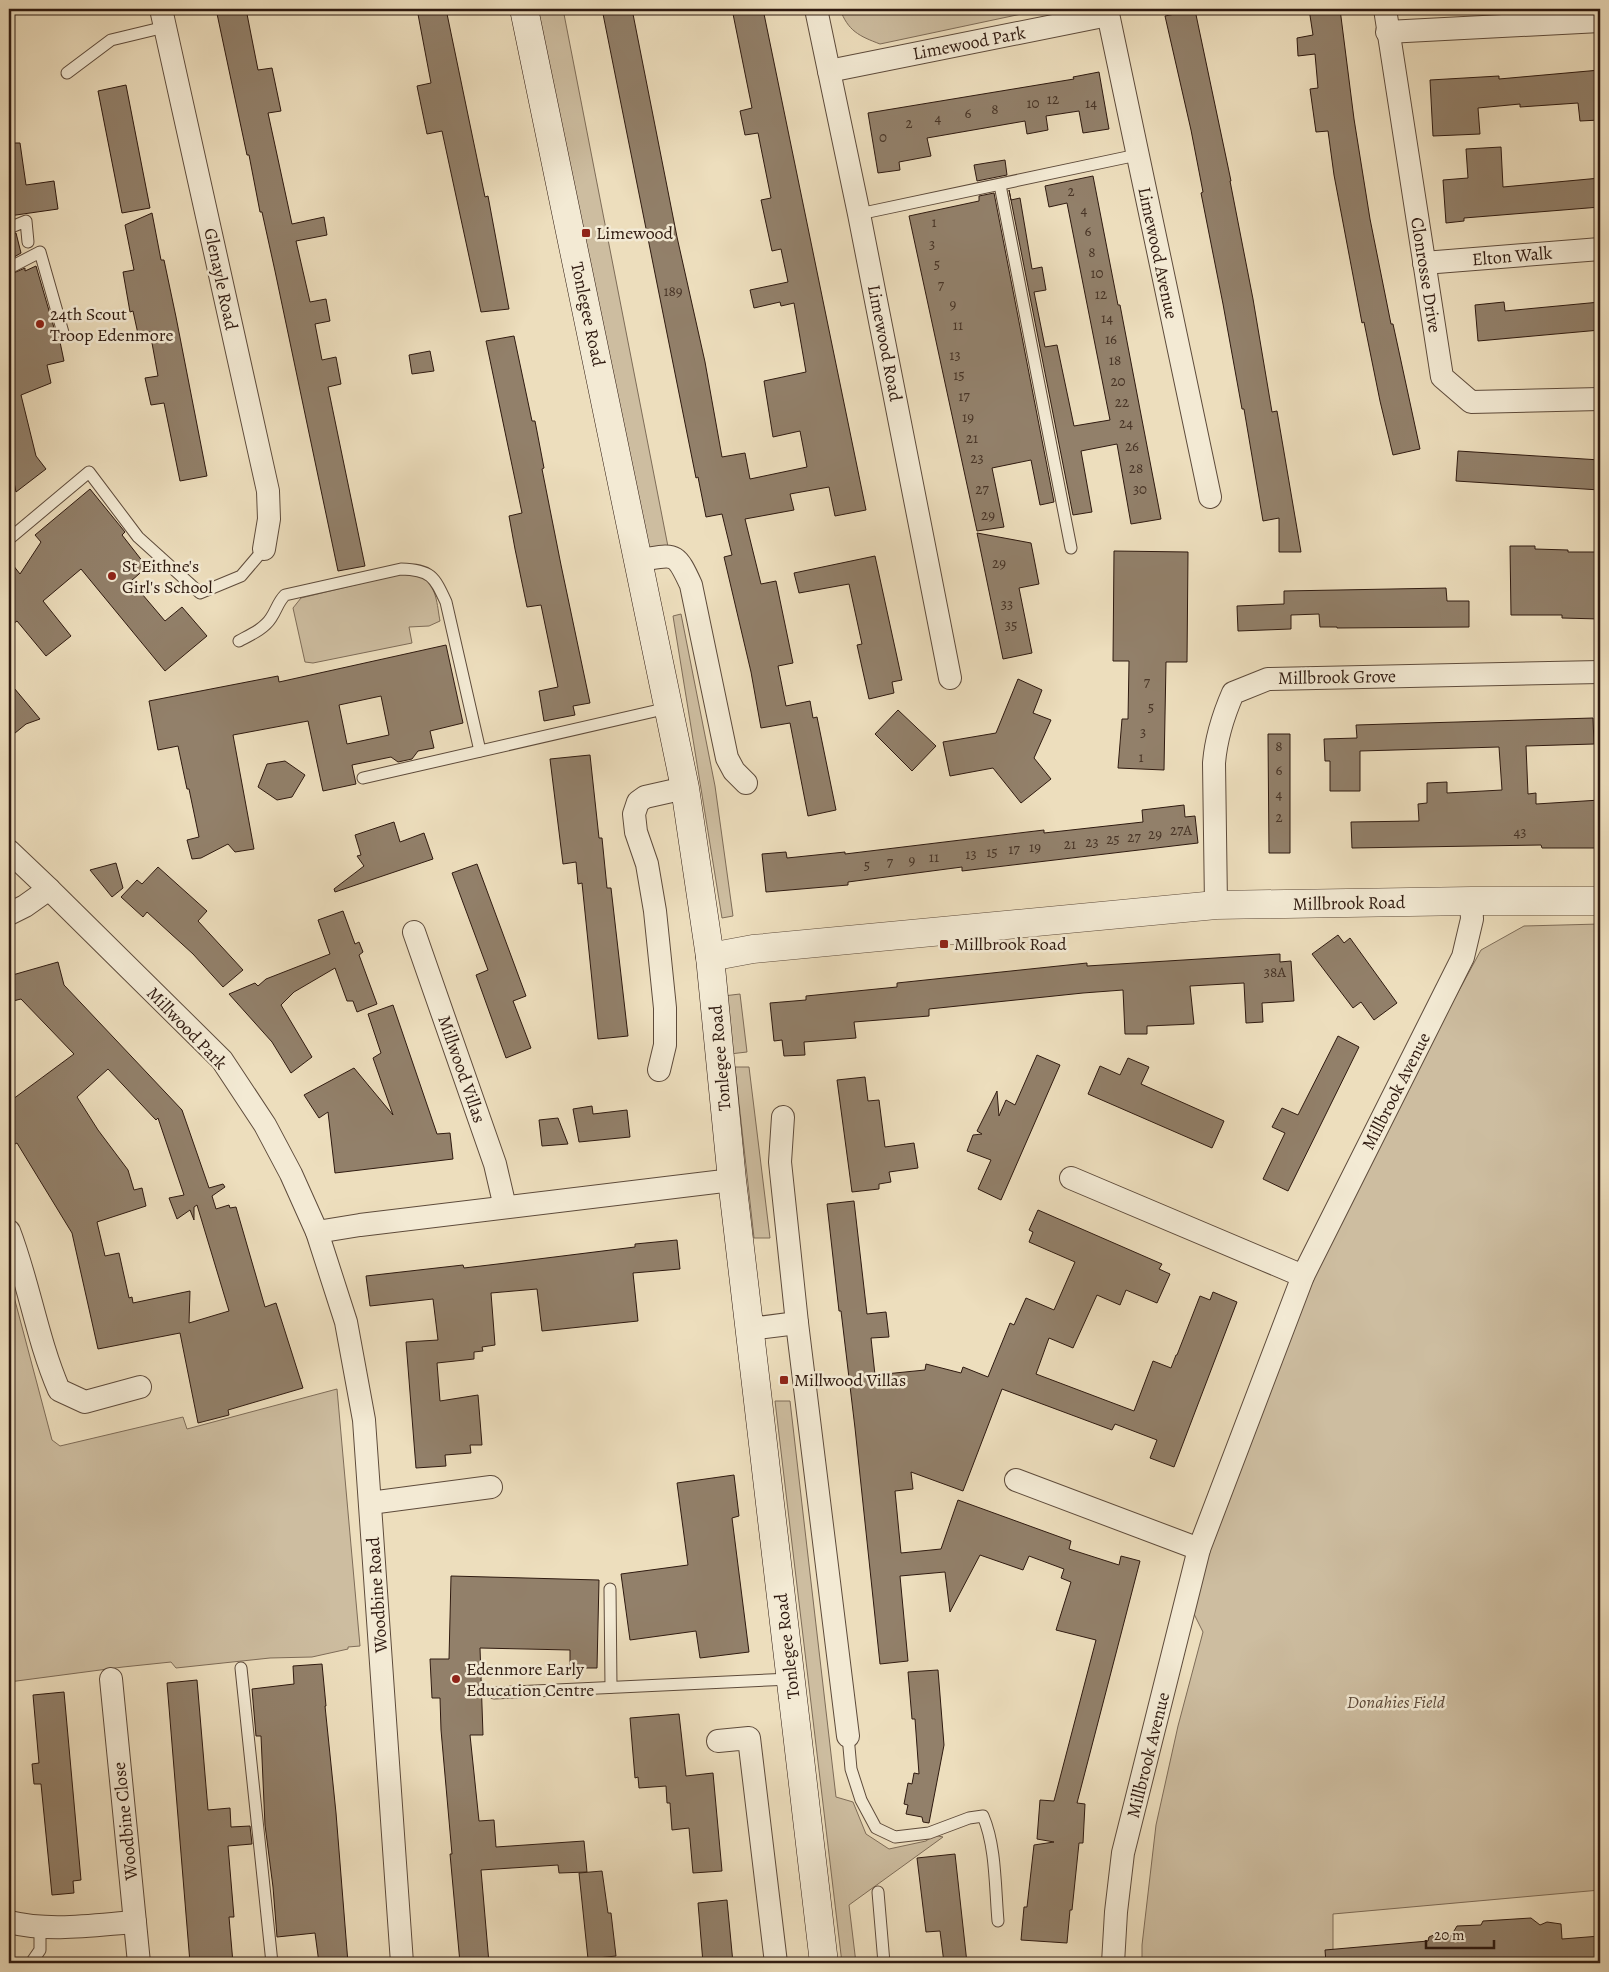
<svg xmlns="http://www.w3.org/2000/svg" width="1609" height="1972" viewBox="0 0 1609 1972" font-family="Alegreya,serif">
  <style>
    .green { fill: #cdbda0; stroke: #7e6c58 }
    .building { fill: #92806a; stroke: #2f1a10; fill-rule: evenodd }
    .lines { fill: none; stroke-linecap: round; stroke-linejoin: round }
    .service-casing { stroke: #5e4b3b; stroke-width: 13 }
    .minor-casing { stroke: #5e4b3b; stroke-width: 24 }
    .tertiary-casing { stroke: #5e4b3b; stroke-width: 29 }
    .secondary-casing { stroke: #2f1a10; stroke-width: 29 }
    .service { stroke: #f3ead4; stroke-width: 11 }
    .minor { stroke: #f3ead4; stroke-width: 22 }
    .tertiary { stroke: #f3ead4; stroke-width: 28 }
    .secondary { stroke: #f3ead4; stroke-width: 28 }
    .poi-dot { fill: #8f2418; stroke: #f3ead4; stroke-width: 2 }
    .labels { text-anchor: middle; stroke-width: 5; stroke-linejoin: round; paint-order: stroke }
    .number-label { font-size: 15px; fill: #483426 }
    .street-label { font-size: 18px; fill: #2f1a10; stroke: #f3ead4 }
    .poi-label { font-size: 18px; fill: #2f1a10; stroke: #f3ead4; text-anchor: start }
    .park-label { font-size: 18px; font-style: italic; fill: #5e4b3b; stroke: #f3ead4 }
  </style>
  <rect width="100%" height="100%" fill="#eddebd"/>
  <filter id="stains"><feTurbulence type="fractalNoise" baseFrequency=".004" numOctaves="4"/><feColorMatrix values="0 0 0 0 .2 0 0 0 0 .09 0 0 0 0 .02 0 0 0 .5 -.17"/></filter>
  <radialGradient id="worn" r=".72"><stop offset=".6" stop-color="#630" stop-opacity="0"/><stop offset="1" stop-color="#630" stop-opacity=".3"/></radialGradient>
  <g class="green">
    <polygon points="524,9 563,9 671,562 638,556"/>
    <path d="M840,9H1045L880,44C859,36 848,31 840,9Z"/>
    <path d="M400,574C407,575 415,575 421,577C437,584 437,606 440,621L429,626L409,627L412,643L313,663L305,662L293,608L301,598Z"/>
    <polygon points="681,614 715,786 733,916 722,918 673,616"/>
    <polygon points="1600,924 1600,1890 1333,1914 1333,1963 1142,1963 1142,1945 1156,1825 1178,1726 1203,1632 1187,1600 1303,1277 1481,950 1524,926"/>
    <polygon points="740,994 747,1052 721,1055 715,997"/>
    <polygon points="735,1067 749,1067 770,1238 754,1238"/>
    <polygon points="9,1278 52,1440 60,1446 183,1417 187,1429 337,1389 360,1646 348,1647 348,1649 312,1657 270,1658 176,1668 171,1662 123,1667 9,1682"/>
    <polygon points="775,1401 790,1401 836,1797 853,1802 866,1834 889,1849 926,1841 934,1835 943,1837 849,1905 856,1963 842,1963"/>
  </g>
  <g class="building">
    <polygon points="216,9 246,9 258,70 272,68 281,111 268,113 292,224 324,217 327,235 296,241 310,302 326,299 330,321 315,324 322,360 336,357 341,384 328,387 365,566 338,571 275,271 262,212 260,212 249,155 247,155"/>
    <polygon points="417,9 446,9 485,197 488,196 509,309 481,312 442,131 427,134 417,86 431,83"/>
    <polygon points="602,9 632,9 677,237 705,362 722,457 745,453 750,479 807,467 800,431 773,437 764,381 806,372 794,303 781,306 780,302 754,308 750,290 788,282 781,249 772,251 761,200 771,198 758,133 745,135 740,111 752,108 732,9 763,9 866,510 835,516 829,487 790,494 794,510 745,519 761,584 776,581 793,663 778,666 786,706 810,701 813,718 817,717 836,810 808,816 790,723 761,728 751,672 724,557 732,555 722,514 706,517 698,477 696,478"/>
    <polygon points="1309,9 1340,9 1354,119 1370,219 1391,324 1393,324 1420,449 1393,455 1380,401 1364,322 1362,323 1334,175 1328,131 1316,132 1310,89 1318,88 1315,54 1298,56 1297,38 1313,35"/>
    <polygon points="1195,10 1231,181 1230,181 1253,299 1272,412 1277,411 1301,552 1279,552 1279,518 1263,521 1244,409 1242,409 1223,304 1201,193 1203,192 1191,130 1165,16"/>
    <polygon points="1600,70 1600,120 1580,121 1578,103 1520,107 1520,104 1478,108 1480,134 1433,136 1430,80 1499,76 1499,79"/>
    <polygon points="1099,72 1109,129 1083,133 1079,111 1046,116 1048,130 1027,134 1025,121 927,138 931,156 899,162 900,170 878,173 868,113 1074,79 1073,77"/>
    <polygon points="126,85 150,208 122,213 98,91"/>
    <polygon points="9,143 20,143 26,185 54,181 58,209 9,216"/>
    <polygon points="1501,147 1503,187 1600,178 1600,207 1464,218 1464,221 1446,223 1443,180 1468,178 1466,149"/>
    <polygon points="1005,160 1007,175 977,181 974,165"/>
    <polygon points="1093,176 1118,305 1120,305 1161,519 1131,524 1117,444 1081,451 1092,512 1073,515 1009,190 1011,200 1020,198 1032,269 1042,267 1046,290 1034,292 1045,347 1057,345 1074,426 1110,420 1067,203 1049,207 1045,186"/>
    <polygon points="994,193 1054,502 1040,505 1031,460 992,468 1004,527 977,531 909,216 979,201 979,196"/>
    <polygon points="152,213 161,260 164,260 176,317 207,476 180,481 164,403 151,405 145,378 158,376 150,332 138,334 133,311 130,312 123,272 134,270 125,225"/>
    <polygon points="16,233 21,253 9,260 9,235"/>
    <polygon points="36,266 57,338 60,342 64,361 47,365 51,383 21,395 36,456 46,469 16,492 9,458 9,275 25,268 25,271"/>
    <polygon points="1504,302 1505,311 1600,302 1600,330 1478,341 1475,305"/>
    <polygon points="514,336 532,421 535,421 544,468 542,469 561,565 590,703 573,706 575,715 544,721 539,691 558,687 541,605 527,607 515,549 509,516 522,513 486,341"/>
    <polygon points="430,351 434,371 412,374 409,355"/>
    <polygon points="1458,451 1600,460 1600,490 1456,481"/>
    <polygon points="90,489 125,532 122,535 147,567 131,581 165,621 182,607 207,636 165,671 81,569 43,601 71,636 46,656 17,621 9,627 9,560 20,574 41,542 35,535"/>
    <polygon points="977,533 1031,543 1039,584 1019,588 1032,653 1003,659"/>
    <polygon points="1510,546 1535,546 1535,549 1568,550 1568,552 1600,552 1600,619 1562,618 1562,615 1511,615"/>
    <polygon points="1114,551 1188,552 1187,662 1166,662 1164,770 1118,768 1122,719 1128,719 1129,661 1113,661"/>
    <polygon points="875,556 902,680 892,682 894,693 869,699 857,645 862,644 849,584 799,593 794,573"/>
    <polygon points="1446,588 1447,601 1469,601 1469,627 1337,628 1337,627 1320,627 1319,614 1291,615 1291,629 1238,631 1237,606 1284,604 1284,591"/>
    <path d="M446,645L463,723L430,731L434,748L418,751L412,759L398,762L391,757L352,765L356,784L323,791L308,721L233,735L254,849L235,852L228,844L201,858L192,859L187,840L199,837L189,789H187L178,746L158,750L149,701L278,676L279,682ZM381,696L389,735L347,744L339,705Z"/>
    <polygon points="1018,679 1042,690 1033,713 1051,720 1034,758 1051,779 1021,803 993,768 950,776 943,742 996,733"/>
    <polygon points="9,682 40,719 26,724 9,738"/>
    <polygon points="898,710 936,746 912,771 875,734"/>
    <polygon points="1593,718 1594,744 1526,746 1528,794 1536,793 1536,804 1600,800 1600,848 1542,848 1541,845 1352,848 1351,822 1419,821 1418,804 1427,803 1427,783 1447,782 1447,793 1502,790 1499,747 1360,751 1360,791 1330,791 1330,761 1325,761 1324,739 1357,738 1356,725"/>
    <polygon points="1268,734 1290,734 1290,853 1269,853"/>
    <polygon points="590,755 599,838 602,838 607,888 611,888 628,1036 598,1039 582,883 578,884 576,862 563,864 550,759"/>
    <polygon points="285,761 305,775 292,797 277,800 258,787 267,764"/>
    <polygon points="1184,805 1185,817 1195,816 1198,843 962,871 962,867 848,882 848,885 766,892 762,854 786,852 787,858 845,852 845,854 1044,830 1044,833 1143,822 1142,810"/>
    <polygon points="394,822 400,842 424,833 433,859 335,892 334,889 364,866 357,856 361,855 355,835"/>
    <polygon points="116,863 123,888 112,897 90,870"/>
    <polygon points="477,864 526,996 513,1001 531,1048 506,1058 476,975 488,970 452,873"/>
    <polygon points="158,867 207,911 198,921 243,970 223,987 193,954 147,912 143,917 121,897 137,880 142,884"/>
    <polygon points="343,911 355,944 359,942 363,952 359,955 377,1004 357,1012 353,1001 347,1001 335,968 294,992 281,1005 312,1057 291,1073 272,1042 229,994 255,983 258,986 266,979 330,954 318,920"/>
    <polygon points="1338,935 1344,943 1350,938 1397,1003 1374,1020 1361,1002 1353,1008 1312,954"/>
    <polygon points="1280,954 1280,962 1291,961 1294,1001 1262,1003 1263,1022 1246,1023 1244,983 1190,986 1194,1024 1147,1026 1147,1034 1125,1034 1123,990 1083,993 929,1009 929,1016 854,1022 856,1038 804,1042 805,1055 784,1056 782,1040 774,1041 770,1003 806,1000 806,996 897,987 897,983 1087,963 1087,966"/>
    <path d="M58,962L64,985L182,1110L209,1188L223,1184L225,1187L212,1196L216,1209L229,1205L230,1208L236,1207L265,1307L276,1303L303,1388L228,1410L229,1415L198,1423L180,1333L98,1349L72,1233L17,1143L15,1144L9,1135V1102L74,1054L21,999L9,1002V976ZM108,1069L156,1120L158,1118L184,1195L169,1198L177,1219L190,1210L194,1220V1207L197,1205L229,1311L189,1323L190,1291L133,1303L132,1297L129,1298L119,1253L105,1256L97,1222L146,1206L142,1188L134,1190L128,1170L98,1130L77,1097Z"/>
    <polygon points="393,1005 437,1134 450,1133 453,1159 335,1173 328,1112 319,1118 304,1095 354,1068 393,1115 373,1058 381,1053 368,1014"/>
    <polygon points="1338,1036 1359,1047 1288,1191 1263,1179 1285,1133 1272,1127 1282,1108 1298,1115"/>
    <polygon points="1037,1055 1060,1065 1001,1200 978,1189 991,1160 967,1151 973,1135 982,1134 977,1131 997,1091 999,1116 1006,1100 1015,1105"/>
    <polygon points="1128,1058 1149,1067 1141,1084 1224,1121 1212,1148 1088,1094 1100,1066 1120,1075"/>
    <polygon points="865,1077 868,1101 879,1100 885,1147 914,1143 918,1168 889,1172 891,1182 879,1184 879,1189 852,1192 837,1080"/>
    <polygon points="592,1106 593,1114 627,1110 630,1137 579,1142 573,1109"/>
    <polygon points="558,1118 568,1144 542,1146 539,1120"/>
    <polygon points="854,1201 867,1314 886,1312 889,1337 871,1338 875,1375 925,1370 926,1364 961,1373 963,1367 988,1377 1010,1323 1014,1325 1026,1298 1054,1310 1075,1262 1029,1242 1033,1232 1029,1230 1038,1210 1162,1264 1159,1269 1170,1274 1157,1303 1126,1290 1120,1305 1097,1295 1073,1348 1049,1338 1036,1374 1134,1411 1153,1361 1171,1368 1176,1355 1177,1355 1200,1296 1210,1300 1213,1292 1237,1302 1174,1467 1150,1458 1157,1440 1115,1424 1112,1430 1002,1389 963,1491 911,1472 913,1489 895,1491 901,1553 941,1549 958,1500 1071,1541 1069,1549 1119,1565 1121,1556 1140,1561 1077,1803 1085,1804 1083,1843 1079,1843 1072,1910 1070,1910 1067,1943 1021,1940 1024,1907 1027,1907 1034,1845 1054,1842 1037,1839 1040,1800 1054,1801 1096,1640 1056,1630 1071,1582 1061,1578 1064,1569 1029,1556 1023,1570 980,1555 950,1612 945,1572 900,1576 908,1661 880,1664 855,1428 841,1311 839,1311 827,1204"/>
    <polygon points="677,1240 680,1269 633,1273 638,1321 542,1331 537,1289 491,1293 495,1345 482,1347 483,1351 474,1352 474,1359 437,1363 440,1401 478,1395 482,1445 470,1445 471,1453 445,1455 446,1466 416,1468 406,1342 438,1340 433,1299 370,1306 366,1276 463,1265 464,1268 506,1263 635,1247 635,1244"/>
    <polygon points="734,1475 739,1516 732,1518 749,1652 700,1658 696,1631 630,1640 621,1574 688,1565 677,1483"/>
    <polygon points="451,1576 599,1580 597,1668 570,1668 570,1650 480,1648 483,1735 470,1735 479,1821 494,1820 496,1847 584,1841 587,1872 559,1873 558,1865 481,1870 489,1963 460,1963 450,1854 452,1854 441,1730 440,1698 432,1698 430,1659 449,1659"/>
    <polygon points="322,1664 326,1706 325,1706 336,1813 348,1963 319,1963 315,1933 277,1937 273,1887 265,1825 261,1736 256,1736 252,1689 294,1684 293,1666"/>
    <polygon points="938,1670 944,1745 929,1823 923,1822 922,1817 906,1814 908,1805 904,1804 908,1783 912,1784 914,1773 919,1774 915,1719 912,1719 908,1672"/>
    <polygon points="197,1680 208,1810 230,1808 231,1827 250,1826 252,1844 228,1846 234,1917 229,1917 233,1963 190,1963 167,1683"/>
    <polygon points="64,1692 81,1880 73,1881 74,1893 52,1895 41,1784 34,1784 32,1764 39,1763 33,1695"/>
    <polygon points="679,1714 686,1776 713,1773 722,1871 693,1873 689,1828 672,1830 670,1803 667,1803 666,1786 639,1788 638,1777 635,1778 630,1718"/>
    <polygon points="955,1854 967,1963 944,1963 940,1931 926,1932 917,1858"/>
    <polygon points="602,1871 608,1913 611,1913 616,1956 588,1959 579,1873"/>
    <polygon points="727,1900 733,1963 703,1963 698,1903"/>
    <polygon points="1531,1918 1540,1925 1547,1922 1561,1924 1562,1939 1600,1936 1600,1963 1326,1963 1325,1950 1428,1941 1429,1937 1438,1933 1451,1936 1457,1926 1481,1925 1483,1921"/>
  </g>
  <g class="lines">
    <g class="service-casing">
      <g id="service">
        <polyline points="67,73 111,40 165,27"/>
        <polyline points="1000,185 1071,548"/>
        <polyline points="859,214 1137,155"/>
        <polyline points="9,228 26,221 28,242"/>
        <polyline points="9,268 40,252 64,336"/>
        <polyline points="9,539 89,472 138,537 200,593 241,576 264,549"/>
        <path d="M239,641C250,635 264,629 271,618C277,609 278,602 285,595L401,569C431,570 434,576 446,602L480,751"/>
        <polyline points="363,778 668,708"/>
        <polyline points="610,1589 611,1687"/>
        <polyline points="241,1668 272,1963"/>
        <polyline points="494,1693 791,1679"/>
        <path d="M848,1736L851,1769L861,1800L876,1828L895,1837L929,1833L969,1818L983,1816C996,1846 995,1888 998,1921"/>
        <polyline points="878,1892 884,1963"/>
        <polyline points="31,1963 40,1950 40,1926"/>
      </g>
    </g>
    <g class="minor-casing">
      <g id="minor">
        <polyline points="161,9 268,491 269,519 264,549"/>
        <polyline points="816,9 859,214 950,678"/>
        <polyline points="1107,9 1210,497"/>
        <polyline points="1385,9 1442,377 1471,402 1600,399"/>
        <polyline points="1387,32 1600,21"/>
        <polyline points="829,71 1108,15"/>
        <polyline points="1424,263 1600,249"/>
        <path d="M639,560C675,555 675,550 691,585L727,758L734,771L746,783"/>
        <polyline points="9,851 49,889"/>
        <path d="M1216,905L1214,763C1216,738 1223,716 1233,693L1268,679L1600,672"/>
        <polyline points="9,914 25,906 49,889 222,1060 265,1125 291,1174 317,1232 346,1322 364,1420 402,1963"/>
        <polyline points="414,932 495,1164 505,1207"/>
        <polyline points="659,1070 665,1045 665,1008 655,911 647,864 636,832 634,814 638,802 645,797 685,788"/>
        <polyline points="783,1117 780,1162 797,1323 848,1736"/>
        <polyline points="1071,1178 1303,1276"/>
        <path d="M9,1231C29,1283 37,1339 59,1390L85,1402L140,1387"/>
        <polyline points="317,1232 360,1225 732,1180"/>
        <polyline points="750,1329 797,1323"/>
        <polyline points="1016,1480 1199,1549"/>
        <polyline points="370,1503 491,1487"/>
        <polyline points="111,1679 139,1963"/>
        <polyline points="718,1741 749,1738 776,1963"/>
        <path d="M9,1922C50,1932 94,1925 135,1922"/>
        <polyline points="1113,1963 1116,1912 1123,1853 1199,1549 1303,1276 1463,957 1472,919 1471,901"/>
      </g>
    </g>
    <g class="tertiary-casing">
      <polyline id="tertiary" points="710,957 753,949 1216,905 1471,901 1600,901"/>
    </g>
    <g class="secondary-casing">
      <polyline id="secondary" points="524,9 685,788 710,957 732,1180 824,1963"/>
    </g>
    <use href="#service" class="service"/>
    <use href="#minor" class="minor"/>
    <use href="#tertiary" class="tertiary"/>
    <use href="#secondary" class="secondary"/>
  </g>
  <g class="poi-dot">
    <rect x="581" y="228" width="10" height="10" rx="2.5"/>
    <circle cx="40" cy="324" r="5"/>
    <circle cx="112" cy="576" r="5"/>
    <rect x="939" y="939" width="10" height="10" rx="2.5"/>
    <rect x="779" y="1375" width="10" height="10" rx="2.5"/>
    <circle cx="456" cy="1679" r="5"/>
  </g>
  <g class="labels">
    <g class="number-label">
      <text x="1053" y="104">12</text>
      <text x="1033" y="108">10</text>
      <text x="1091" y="108">14</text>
      <text x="995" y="114">8</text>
      <text x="968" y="118">6</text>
      <text x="938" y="123">4</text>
      <text x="909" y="128">2</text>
      <text x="883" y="142">0</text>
      <text x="1071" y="196">2</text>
      <text x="1084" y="215">4</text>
      <text x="934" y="227">1</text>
      <text x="1088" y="236">6</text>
      <text x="932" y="249">3</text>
      <text x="1092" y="257">8</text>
      <text x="937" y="269">5</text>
      <text x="1097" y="278">10</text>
      <text x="941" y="290">7</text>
      <text x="673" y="296">189</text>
      <text x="1101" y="299">12</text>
      <text x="953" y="309">9</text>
      <text x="1107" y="323">14</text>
      <text x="958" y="330">11</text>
      <text x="1111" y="344">16</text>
      <text x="955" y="360">13</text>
      <text x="1115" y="365">18</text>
      <text x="959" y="380">15</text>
      <text x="1118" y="386">20</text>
      <text x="964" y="401">17</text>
      <text x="1122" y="407">22</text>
      <text x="968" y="422">19</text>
      <text x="1126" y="428">24</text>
      <text x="972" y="443">21</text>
      <text x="1132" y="451">26</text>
      <text x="977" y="463">23</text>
      <text x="1136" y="473">28</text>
      <text x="982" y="494">27</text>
      <text x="1140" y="494">30</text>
      <text x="988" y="520">29</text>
      <text x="999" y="568">29</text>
      <text x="1007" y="609">33</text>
      <text x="1011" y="630">35</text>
      <text x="1147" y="687">7</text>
      <text x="1151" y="712">5</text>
      <text x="1143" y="737">3</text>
      <text x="1279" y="751">8</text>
      <text x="1141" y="762">1</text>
      <text x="1279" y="775">6</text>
      <text x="1279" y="799">4</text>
      <text x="1279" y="822">2</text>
      <text x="1181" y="835">27A</text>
      <text x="1520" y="837">43</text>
      <text x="1155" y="839">29</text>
      <text x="1134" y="842">27</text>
      <text x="1113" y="844">25</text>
      <text x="1092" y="847">23</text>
      <text x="1070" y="849">21</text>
      <text x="1035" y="852">19</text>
      <text x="1014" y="854">17</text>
      <text x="992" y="857">15</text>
      <text x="971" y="859">13</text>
      <text x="934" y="862">11</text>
      <text x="912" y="865">9</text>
      <text x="890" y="867">7</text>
      <text x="867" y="870">5</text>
      <text x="1275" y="977">38A</text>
    </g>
    <g class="street-label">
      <text transform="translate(969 43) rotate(-11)" y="6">Limewood Park</text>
      <text transform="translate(1158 253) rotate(78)" y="6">Limewood Avenue</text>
      <text transform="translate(1512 256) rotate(-5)" y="6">Elton Walk</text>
      <text transform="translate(1426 275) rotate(81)" y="6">Clonrosse Drive</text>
      <text transform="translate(221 279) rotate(78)" y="6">Glenayle Road</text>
      <text transform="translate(588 314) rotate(78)" y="6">Tonlegee Road</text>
      <text transform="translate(885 343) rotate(79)" y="6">Limewood Road</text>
      <text transform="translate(1337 677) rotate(-1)" y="6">Millbrook Grove</text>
      <text transform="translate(1349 903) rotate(-1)" y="6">Millbrook Road</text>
      <text transform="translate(187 1028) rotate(46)" y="6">Millwood Park</text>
      <text transform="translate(720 1058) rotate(-95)" y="6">Tonlegee Road</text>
      <text transform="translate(462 1069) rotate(71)" y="6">Millwood Villas</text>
      <text transform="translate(1396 1091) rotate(-63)" y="6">Millbrook Avenue</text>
      <text transform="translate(377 1595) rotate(-94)" y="6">Woodbine Road</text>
      <text transform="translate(787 1646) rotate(-97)" y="6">Tonlegee Road</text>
      <text transform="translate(1148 1755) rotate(-76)" y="6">Millbrook Avenue</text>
      <text transform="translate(125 1821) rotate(-96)" y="6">Woodbine Close</text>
    </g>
    <g class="poi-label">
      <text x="596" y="239">Limewood</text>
      <text x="50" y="320">24th Scout<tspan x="50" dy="21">Troop Edenmore</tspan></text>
      <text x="122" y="572">St Eithne's<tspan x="122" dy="21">Girl's School</tspan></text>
      <text x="954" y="950">Millbrook Road</text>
      <text x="794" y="1386">Millwood Villas</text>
      <text x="466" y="1675">Edenmore Early<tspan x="466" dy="21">Education Centre</tspan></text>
    </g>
    <g class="park-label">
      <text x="1396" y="1708">Donahies Field</text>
    </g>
  </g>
  <rect width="1609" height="1972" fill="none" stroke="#eddebd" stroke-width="30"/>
  <rect x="10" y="10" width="1589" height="1952" fill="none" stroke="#2f1a10" stroke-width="2.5"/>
  <rect x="15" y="15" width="1579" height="1942" fill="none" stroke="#2f1a10"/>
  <path d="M1426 1940v8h68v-8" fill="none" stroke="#2f1a10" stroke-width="2.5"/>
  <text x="1434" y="1940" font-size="15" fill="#2f1a10" stroke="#f3ead4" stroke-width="4" paint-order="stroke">20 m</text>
  <rect width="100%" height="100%" filter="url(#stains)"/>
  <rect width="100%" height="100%" fill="url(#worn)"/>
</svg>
